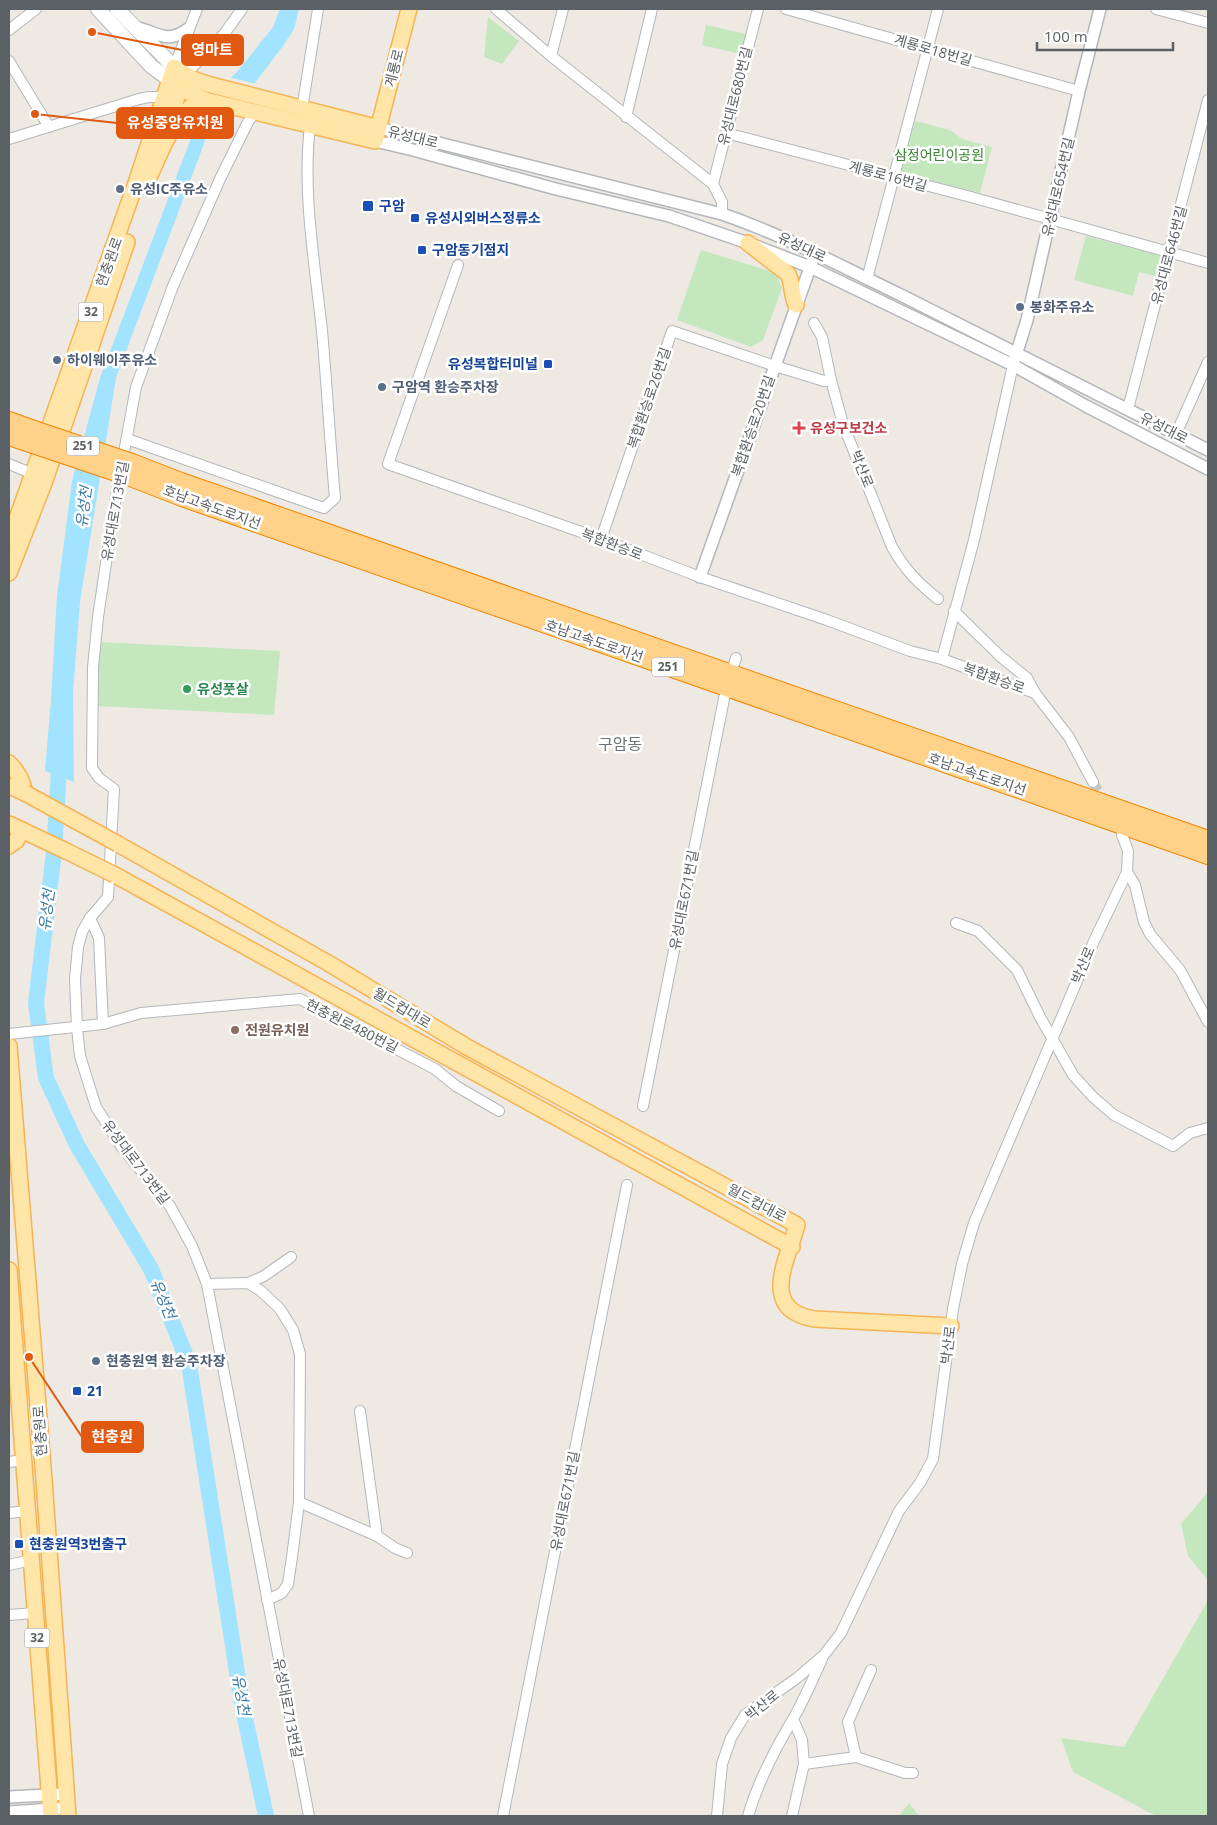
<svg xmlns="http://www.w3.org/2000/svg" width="1217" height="1825" viewBox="0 0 1217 1825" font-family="'Open Sans','Noto Sans KR',sans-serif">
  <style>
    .green { fill: #c4e7be }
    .water { fill: #a2e3ff }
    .pier { fill: #eeeae3 }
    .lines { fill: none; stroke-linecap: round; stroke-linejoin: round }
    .river { stroke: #a2e3ff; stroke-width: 16 }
    .minor-tunnel { stroke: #c9c8c3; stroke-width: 10; stroke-dasharray: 10 5; stroke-linecap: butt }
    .minor-casing { stroke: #b3b7bb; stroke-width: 12 }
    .tertiary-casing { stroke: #b3b7bb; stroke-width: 14 }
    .secondary-casing { stroke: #b4b9be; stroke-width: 16 }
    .primary-casing { stroke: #f6b354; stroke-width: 18 }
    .motorway-casing { stroke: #f18500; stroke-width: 20 }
    .minor { stroke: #fff; stroke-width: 10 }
    .tertiary { stroke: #fff; stroke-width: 11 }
    .secondary { stroke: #fff; stroke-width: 14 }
    .primary { stroke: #ffe5a7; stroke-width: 15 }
    .motorway { stroke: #ffd189; stroke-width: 18 }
    .primary-bridge-casing { stroke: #f6b354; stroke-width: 18; stroke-linecap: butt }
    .motorway-bridge-casing { stroke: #f18500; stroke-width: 20; stroke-linecap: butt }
    .primary-bridge { stroke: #ffe5a7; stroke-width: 15 }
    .motorway-bridge { stroke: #ffd189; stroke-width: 18 }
    .service-dot { fill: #5c6f8a; stroke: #fff; stroke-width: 2 }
    .transit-dot { fill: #1a4fb4; stroke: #fff; stroke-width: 2 }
    .health-dot { fill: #e0444e; stroke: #fff; stroke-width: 2 }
    .leisure-dot { fill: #2e9e5b; stroke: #fff; stroke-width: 2 }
    .education-dot { fill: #8d6e63; stroke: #fff; stroke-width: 2 }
    .labels { text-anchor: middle; stroke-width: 5; stroke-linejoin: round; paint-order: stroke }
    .shield { fill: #fff; stroke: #8c9092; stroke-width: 1 }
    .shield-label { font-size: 12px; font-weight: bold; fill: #5b6064 }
    .street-label { font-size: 14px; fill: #5b6064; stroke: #fff }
    .park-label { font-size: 14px; fill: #398531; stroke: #fff }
    .service-label { font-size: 14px; font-weight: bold; fill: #4e5e75; stroke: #fff; text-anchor: start }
    .transit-label { font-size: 14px; font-weight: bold; fill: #164399; stroke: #fff; text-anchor: start }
    .health-label { font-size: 14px; font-weight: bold; fill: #be3a42; stroke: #fff; text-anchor: start }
    .leisure-label { font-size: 14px; font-weight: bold; fill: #27864d; stroke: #fff; text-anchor: start }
    .education-label { font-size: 14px; font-weight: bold; fill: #785e54; stroke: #fff; text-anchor: start }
    .water-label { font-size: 15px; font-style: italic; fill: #377aa3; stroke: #fff }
    .quarter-label { font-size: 16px; fill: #6c7276; stroke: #fff }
    .leader { fill: none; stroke: #e15910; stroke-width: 2 }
    .callout-dot { fill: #e15910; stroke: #fff; stroke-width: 2 }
    .callout { fill: #e15910; stroke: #e15910; stroke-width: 2 }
    .callout-label { font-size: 15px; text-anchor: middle; font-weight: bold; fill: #fff }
  </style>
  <rect width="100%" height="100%" fill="#eeeae3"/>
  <g class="green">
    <polygon points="488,17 519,41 502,64 484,57"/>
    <polygon points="706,25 746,34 741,54 702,45"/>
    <polygon points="915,121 950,130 962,139 992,147 980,193 901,173"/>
    <polygon points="1086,236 1165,257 1159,277 1139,272 1133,296 1074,280"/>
    <polygon points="701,250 776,273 782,288 763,340 751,347 677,320"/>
    <polygon points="99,642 280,651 274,715 97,706"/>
    <polygon points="1208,1492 1208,1580 1188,1556 1181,1524"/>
    <polygon points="1208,1600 1208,1816 1156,1816 1073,1772 1061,1738 1124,1747"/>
    <polygon points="909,1803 919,1816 899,1816"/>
  </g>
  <polygon class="water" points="280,9 299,9 294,29 283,46 248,92 211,125 116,378 80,602 73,693 74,782 45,771 51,700 57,596 72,481 100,378 199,117 218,89 237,72 273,27"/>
  <polygon class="pier" points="228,77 257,84 249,94 223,119 209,115 195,120 216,88"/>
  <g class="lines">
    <polyline class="river" points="60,754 54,852 36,1003 46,1078 77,1145 151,1269 189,1364 242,1704 266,1816"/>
    <polyline class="minor-tunnel" points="1093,782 1105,803"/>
    <g class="minor-casing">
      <g id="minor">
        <polyline points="496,9 551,56 713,184 722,202 722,214"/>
        <polyline points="786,9 1079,91"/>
        <polyline points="1156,9 1208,23"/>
        <polyline points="9,30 36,9"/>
        <polyline points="551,56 563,9"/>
        <polyline points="9,61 49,127"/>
        <polyline points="174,67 197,9"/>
        <polyline points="185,75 224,34 242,9"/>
        <polyline points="302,109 318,9"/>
        <polyline points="255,112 248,122 220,179 173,286 136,387 116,496 98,617 93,667 92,768 99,778 114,789 108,897 90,918 82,932 78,947 75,979 77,1028 80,1056 96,1107 123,1149 170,1206 192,1246 207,1284 309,1816"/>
        <polyline points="626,117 652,9"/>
        <polyline points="726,133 971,197 1208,263"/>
        <polyline points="9,139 139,99 149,97 164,97"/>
        <polyline points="713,184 758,9"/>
        <polyline points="458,265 388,464 601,539 700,577 827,620 910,651 942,659 1035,693"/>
        <polyline points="867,279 938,9"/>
        <path d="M814,323L822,337L831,380L843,424L892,547C905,570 918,583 938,599"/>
        <polyline points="1128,409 1208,100"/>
        <polyline points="1176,434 1208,362"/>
        <path d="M127,439L318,506L324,508L335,498C330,442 327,386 322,331C315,265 302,192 310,126"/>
        <polyline points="9,464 33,474"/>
        <polyline points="601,539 672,331 775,366 824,381 831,380"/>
        <polyline points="954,611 1001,657 1027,678 1035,693 1069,737 1093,782"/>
        <polyline points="942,659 974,540 1013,365"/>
        <polyline points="734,664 736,658"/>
        <polyline points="1127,872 1135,885 1144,922 1150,934 1180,970 1208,1022"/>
        <polyline points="90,918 99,938 103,1024"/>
        <polyline points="956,923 978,931 1017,970 1040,1017 1073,1075 1093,1097 1114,1115 1173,1146 1190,1133 1208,1128"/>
        <polyline points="9,1034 103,1024 141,1013 300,999 435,1069 456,1086 499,1111"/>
        <polyline points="643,1106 725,694"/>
        <polyline points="248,1283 264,1276 291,1257"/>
        <polyline points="207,1284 248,1283 261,1291 280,1309 293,1330 300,1354 299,1502 292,1557 288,1584 282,1593 267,1600"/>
        <polyline points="360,1411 377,1536"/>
        <polyline points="9,1462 24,1460"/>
        <polyline points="299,1502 377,1536 395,1548 407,1553"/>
        <polyline points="9,1513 28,1511"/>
        <polyline points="9,1565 31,1560"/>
        <polyline points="9,1615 35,1613"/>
        <polyline points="856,1757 848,1722 871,1670"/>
        <polyline points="804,1764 856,1757 905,1773 913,1773"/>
        <polyline points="503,1816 627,1185"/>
        <polyline points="717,1816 722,1764 731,1738 745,1715 797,1678 824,1655 841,1633 899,1511 920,1483 933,1459 953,1309 962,1264 974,1223 1094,941 1127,872 1128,851 1122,835"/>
        <path d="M748,1816C758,1782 775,1749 793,1719C804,1700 813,1679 822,1659"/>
        <polyline points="792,1816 804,1764 802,1740 793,1719"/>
      </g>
    </g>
    <g class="tertiary-casing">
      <g id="tertiary">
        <path d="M135,27C158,32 166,45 188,29"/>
        <path d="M379,128L722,214C784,235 842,267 901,295C1004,346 1106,398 1208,450"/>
        <polyline points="375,141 413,150 556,189 669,216 748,243 810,267 1013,365 1086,406 1208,469"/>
        <polyline points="1015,358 1027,320 1079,91 1100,9"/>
        <polyline points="700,577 812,262"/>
        <polyline points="9,1797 66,1794"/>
        <polyline points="9,1812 67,1808"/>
      </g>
    </g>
    <g class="secondary-casing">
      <g id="secondary">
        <polyline points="98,9 151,66 178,86"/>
        <polyline points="117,9 174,67"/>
      </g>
    </g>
    <g class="primary-casing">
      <g id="primary">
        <polyline points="180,88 205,100 375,141 409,9"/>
        <polyline points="159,147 185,75"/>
        <path d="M146,184C157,161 171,121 191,107C195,104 200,102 205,100"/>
        <path d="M748,243L788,274C793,284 791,294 796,305"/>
        <polyline points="9,541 137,180 174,67 195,80 211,85 379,128"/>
        <polyline points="9,573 44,483 127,242"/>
        <path d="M9,763C18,772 22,780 25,793"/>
        <polyline points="9,786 25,793"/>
        <polyline points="9,824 66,851"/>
        <path d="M118,844L328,963L467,1047L797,1225C788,1259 758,1309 814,1319L951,1326"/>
        <polyline points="9,846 16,841 22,830"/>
        <polyline points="115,875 792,1247"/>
        <polyline points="9,1046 44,1480 68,1816"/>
        <polyline points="9,1270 51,1816"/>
      </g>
    </g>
    <g class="motorway-casing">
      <g id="motorway">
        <polyline points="9,421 34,430"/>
        <polyline points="9,436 30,443"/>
        <polyline points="132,463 181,482 1208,840"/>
        <polyline points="128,476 182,497 1208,855"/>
      </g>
    </g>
    <use href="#minor" class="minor"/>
    <use href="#tertiary" class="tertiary"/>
    <use href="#secondary" class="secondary"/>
    <use href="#primary" class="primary"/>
    <use href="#motorway" class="motorway"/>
    <g class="primary-bridge-casing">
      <g id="primary-bridge">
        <polyline points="25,793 118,844"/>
        <polyline points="66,851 115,875"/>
      </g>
    </g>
    <g class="motorway-bridge-casing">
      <g id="motorway-bridge">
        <polyline points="34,430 132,463"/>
        <polyline points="30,443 128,476"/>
      </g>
    </g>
    <use href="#primary-bridge" class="primary-bridge"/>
    <use href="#motorway-bridge" class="motorway-bridge"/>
  </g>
  <g class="service-dot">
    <circle cx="120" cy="189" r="5"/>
    <circle cx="1020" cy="307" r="5"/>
    <circle cx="57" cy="360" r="5"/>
    <circle cx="382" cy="387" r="5"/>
    <circle cx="96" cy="1361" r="5"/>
  </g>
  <g class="transit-dot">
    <rect x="362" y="200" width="12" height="12" rx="2.5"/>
    <rect x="410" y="213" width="10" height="10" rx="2.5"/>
    <rect x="417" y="245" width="10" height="10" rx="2.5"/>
    <rect x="543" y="359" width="10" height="10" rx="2.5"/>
    <rect x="72" y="1386" width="10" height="10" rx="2.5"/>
    <rect x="14" y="1539" width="10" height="10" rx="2.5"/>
  </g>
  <path class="health-dot" d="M796.5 420.5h5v5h5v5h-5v5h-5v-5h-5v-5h5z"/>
  <circle class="leisure-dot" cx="187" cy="689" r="5"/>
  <circle class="education-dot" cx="235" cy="1030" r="5"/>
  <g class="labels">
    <g class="shield">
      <rect x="78.5" y="302.5" width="25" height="19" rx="4"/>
      <rect x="67" y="436.5" width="32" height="19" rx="4"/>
      <rect x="652" y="657.5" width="32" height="19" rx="4"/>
      <rect x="24.5" y="1628.5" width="25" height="19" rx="4"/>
    </g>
    <g class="shield-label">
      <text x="91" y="316">32</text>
      <text x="83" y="450">251</text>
      <text x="668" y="671">251</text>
      <text x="37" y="1642">32</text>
    </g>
    <g class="street-label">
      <text transform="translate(933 50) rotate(16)" y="5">계룡로18번길</text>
      <text transform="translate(394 68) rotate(-76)" y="5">계룡로</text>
      <text transform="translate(735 96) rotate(-76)" y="5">유성대로680번길</text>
      <text transform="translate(413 137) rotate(14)" y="5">유성대로</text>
      <text transform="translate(888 176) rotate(15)" y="5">계룡로16번길</text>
      <text transform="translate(1058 187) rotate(-77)" y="5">유성대로654번길</text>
      <text transform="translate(802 247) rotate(25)" y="5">유성대로</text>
      <text transform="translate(1169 255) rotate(-75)" y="5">유성대로646번길</text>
      <text transform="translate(109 262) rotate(-70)" y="5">현충원로</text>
      <text transform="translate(649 398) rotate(-71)" y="5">복합환승로26번길</text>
      <text transform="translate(753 426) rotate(-71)" y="5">복합환승로20번길</text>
      <text transform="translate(1164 428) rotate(27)" y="5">유성대로</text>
      <text transform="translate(862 469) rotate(68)" y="5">박산로</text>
      <text transform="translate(212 507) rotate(20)" y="5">호남고속도로지선</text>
      <text transform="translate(115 511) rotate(-80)" y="5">유성대로713번길</text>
      <text transform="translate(612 544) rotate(21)" y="5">복합환승로</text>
      <text transform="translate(594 641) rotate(19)" y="5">호남고속도로지선</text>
      <text transform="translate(994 678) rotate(20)" y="5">복합환승로</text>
      <text transform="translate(977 774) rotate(19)" y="5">호남고속도로지선</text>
      <text transform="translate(684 900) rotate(-79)" y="5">유성대로671번길</text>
      <text transform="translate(1083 965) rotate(-67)" y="5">박산로</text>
      <text transform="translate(402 1008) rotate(31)" y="5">월드컵대로</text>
      <text transform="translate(352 1026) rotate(27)" y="5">현충원로480번길</text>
      <text transform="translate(136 1162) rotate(53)" y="5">유성대로713번길</text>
      <text transform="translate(757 1203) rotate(28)" y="5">월드컵대로</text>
      <text transform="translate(948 1345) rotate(-83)" y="5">박산로</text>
      <text transform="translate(40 1431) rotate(-94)" y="5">현충원로</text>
      <text transform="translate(565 1501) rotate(-79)" y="5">유성대로671번길</text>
      <text transform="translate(762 1705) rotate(-39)" y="5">박산로</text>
      <text transform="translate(288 1708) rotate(79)" y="5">유성대로713번길</text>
    </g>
    <g class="park-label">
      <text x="939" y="160">삼정어린이공원</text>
    </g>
    <g class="service-label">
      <text x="130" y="194">유성IC주유소</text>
      <text x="1030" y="312">봉화주유소</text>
      <text x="67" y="365">하이웨이주유소</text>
      <text x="392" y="392">구암역 환승주차장</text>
      <text x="106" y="1366">현충원역 환승주차장</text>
    </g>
    <g class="transit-label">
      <text x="379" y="211">구암</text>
      <text x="425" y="223">유성시외버스정류소</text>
      <text x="432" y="255">구암동기점지</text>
      <text x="538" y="369" text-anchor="end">유성복합터미널</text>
      <text x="87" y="1396">21</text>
      <text x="29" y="1549">현충원역3번출구</text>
    </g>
    <g class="health-label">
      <text x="810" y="433">유성구보건소</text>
    </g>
    <g class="leisure-label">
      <text x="197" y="694">유성풋살</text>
    </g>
    <g class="education-label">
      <text x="245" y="1035">전원유치원</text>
    </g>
    <g class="water-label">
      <text transform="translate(84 507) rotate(-83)" y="5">유성천</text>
      <text transform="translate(47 910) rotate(-83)" y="5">유성천</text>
      <text transform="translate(163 1299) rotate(68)" y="5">유성천</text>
      <text transform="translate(241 1695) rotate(80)" y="5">유성천</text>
    </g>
    <g class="quarter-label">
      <text x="620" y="750">구암동</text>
    </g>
  </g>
  <path class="leader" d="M92 32L182 50M35 114L117 123M29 1357L82 1437"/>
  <g class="callout-dot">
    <circle cx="92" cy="32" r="5"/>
    <circle cx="35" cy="114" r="5"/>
    <circle cx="29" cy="1357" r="5"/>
  </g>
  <g class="callout">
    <rect x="182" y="35" width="61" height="30" rx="5"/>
    <rect x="117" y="108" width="116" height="30" rx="5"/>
    <rect x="82" y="1422" width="61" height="30" rx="5"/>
  </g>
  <g class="callout-label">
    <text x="212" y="55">영마트</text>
    <text x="175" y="128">유성중앙유치원</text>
    <text x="112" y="1442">현충원</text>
  </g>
  <rect width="1217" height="1825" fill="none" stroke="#5b6064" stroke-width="20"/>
  <path d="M1037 42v8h136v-8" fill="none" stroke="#5b6064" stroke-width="2.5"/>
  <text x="1044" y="42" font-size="15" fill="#5b6064" stroke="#ffffff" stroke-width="4" paint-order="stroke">100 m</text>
</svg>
